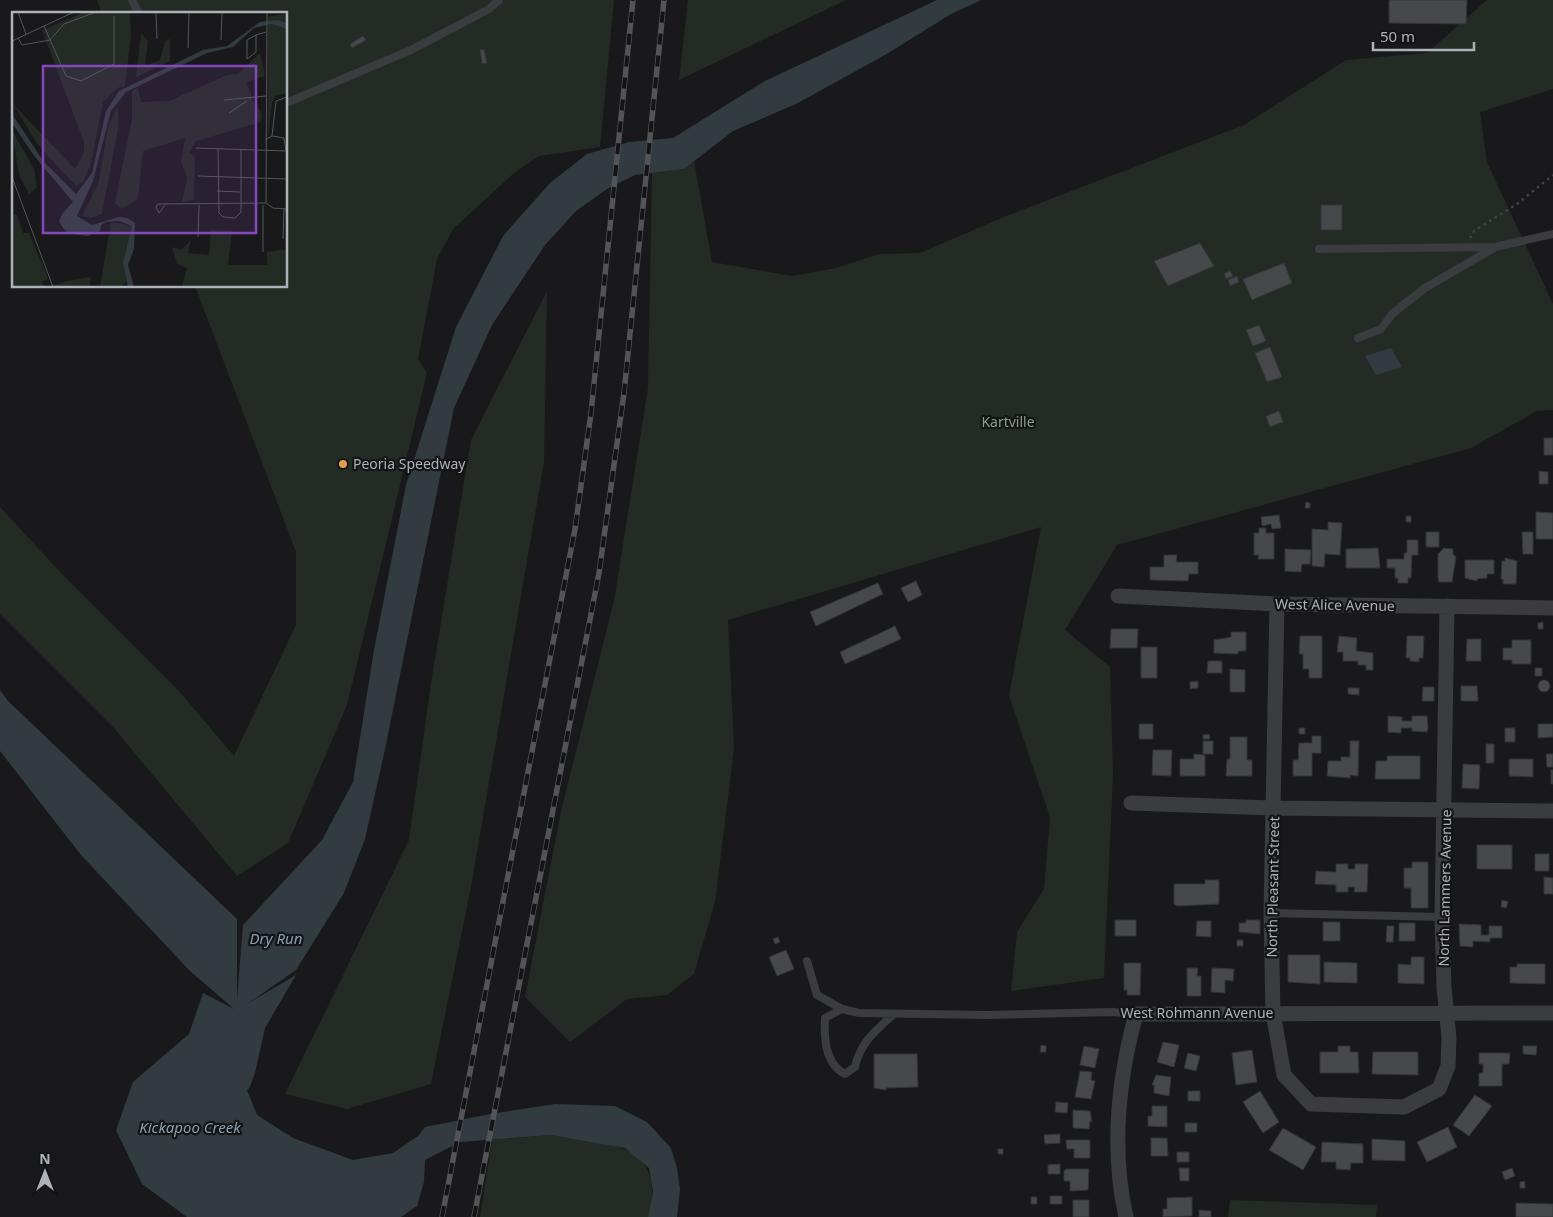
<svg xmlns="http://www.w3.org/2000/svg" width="1553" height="1217" viewBox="0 0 1553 1217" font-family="'Noto Sans',sans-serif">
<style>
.green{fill:#242b24}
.water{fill:#323b40}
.building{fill:#46484b;stroke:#333437}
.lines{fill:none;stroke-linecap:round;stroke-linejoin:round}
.path{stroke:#414347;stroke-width:2.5;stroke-dasharray:2.5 4;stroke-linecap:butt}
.service{stroke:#3b3c40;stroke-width:8}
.minor{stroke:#3b3c40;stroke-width:15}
.rail-casing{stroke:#525458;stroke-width:5.5}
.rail{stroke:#141416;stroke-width:4;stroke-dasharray:11;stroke-linecap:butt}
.poi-dot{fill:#dfa04e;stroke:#141416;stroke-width:2}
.labels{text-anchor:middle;stroke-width:4.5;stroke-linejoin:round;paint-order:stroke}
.park-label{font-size:14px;fill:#87a286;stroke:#141416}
.poi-label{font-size:14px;fill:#adb2b9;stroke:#141416;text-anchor:start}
.street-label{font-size:14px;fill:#adb2b9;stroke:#141416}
.water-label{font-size:15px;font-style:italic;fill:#88a1b0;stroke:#141416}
.inset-road{fill:none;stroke:#54565a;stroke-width:1}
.view{fill:#8547be;fill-opacity:0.15;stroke:#8547be;stroke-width:2.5}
.inset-edge{fill:none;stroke:#adb2b9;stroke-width:2.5}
</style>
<rect width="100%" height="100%" fill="#19191b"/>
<path class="green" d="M97,0H614L600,147L539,156L514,173L453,229L437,259L418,359L427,373L347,705L288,843L237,876L113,727L0,614V507L62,574L179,691L234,756L296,625V552L195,286H286V14H102Z
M688,0H846L679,80Z
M1487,0H1553V89L1480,112L1487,162L1553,304V410L1537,411L1471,448L1117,545L1065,630L1110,667L1113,774L1104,978L1011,991L1017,932L1044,889L1050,817L1009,696L1041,527L728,620L734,749L715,902L694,974L667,995L627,999L570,1042L525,997L561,811L614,601L648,388L652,173L684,169L694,161L712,262L792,276L836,268L879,254L920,253L1006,216L1244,125L1346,60L1427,53Z
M547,291L544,462L471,887L431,1084L347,1109L285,1094L409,840L431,683L471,440Z
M551,1135C606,1145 668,1140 648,1217H480L492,1140Z
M1230,1200L1377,1205L1376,1217H1228Z"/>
<path class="water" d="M937,0H981L951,14L885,55L796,104L733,131L684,169L635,175L607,189L576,211L545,245L492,325L454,408L384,754L365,839L344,893L296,970L247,1004L296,975L265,1028L255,1073L249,1089L247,1090L257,1115L293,1138L353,1160L393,1153L418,1136L425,1127L490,1114L555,1104L615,1106L647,1122L671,1148L677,1168L680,1189L677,1217H648L653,1192L649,1168L625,1148L551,1135L460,1142L425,1160L424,1182L417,1206L401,1217H187L142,1184L116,1130L133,1082L189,1034L203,993L234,1009L189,970L81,855L0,751V690L8,701L237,919V1000L243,925L322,840L353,782L374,650L406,485L456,327L503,236L550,183L587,154L629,142L673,138L765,81Z
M1391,348L1402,367L1376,375L1365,356Z"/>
<path class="building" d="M1389,0H1467L1466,24L1389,23Z
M363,36L366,40L352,48L350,44Z
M484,49L487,63L482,64L480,50Z
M1321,205H1342V230H1321Z
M1200,243L1214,266L1168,286L1154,261Z
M1284,263L1292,283L1252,300L1243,279Z
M1230,271L1233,276L1226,279L1224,274Z
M1237,276L1239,282L1230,286L1228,280Z
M1259,325L1266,341L1253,346L1246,330Z
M1270,347L1282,377L1267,382L1255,353Z
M1279,411L1283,422L1270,427L1266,416Z
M1544,438H1553V455H1544Z
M1539,471L1548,472V484H1539Z
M1306,502L1310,503V508H1305Z
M1536,512L1553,513V539H1536Z
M1279,515L1281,528L1272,529L1271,524L1262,526L1261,517Z
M1406,516H1411V522H1406Z
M1328,522L1342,523L1340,555L1325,554L1324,567L1312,566V529L1328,530Z
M1259,528H1266V533H1274V559H1258L1259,555H1254V533H1259Z
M1426,532H1439V547H1426Z
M1522,532H1533V554H1523Z
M1407,540H1418V555H1412L1411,578H1408V583H1398V578H1395V568H1387V559H1404V553H1407Z
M1378,548L1380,568H1346V549Z
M1444,548L1453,549V554L1456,557L1452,582H1439L1438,578V554Z
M1285,549L1311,550L1310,564H1302L1301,572L1285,571Z
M1164,555H1177L1176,562H1198V574H1189L1188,581L1150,580V567H1164Z
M1505,558L1517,561L1516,584H1503V579H1501L1502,561H1505Z
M1465,560H1494V574H1487V578L1477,579V581L1465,578Z
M916,581L922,595L908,602L901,588Z
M878,583L883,594L816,626L810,612Z
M1543,622V629H1538V623Z
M895,626L901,639L845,664L840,652Z
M1111,629H1138L1137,648H1110Z
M1231,632H1246V651H1238V654L1214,653V640L1231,637Z
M1300,636H1322V678H1309V669H1303V654H1299Z
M1339,636L1357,638L1356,651L1373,653V670H1366V665H1358V661H1343V652H1337Z
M1407,636H1424L1423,658H1419V662L1410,661V658H1406Z
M1467,639H1481V661H1466Z
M1512,640H1531V664H1512V660H1503V648H1512Z
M1141,647H1157V678H1141Z
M1208,661H1222V673H1207Z
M1535,668H1542V676H1535Z
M1230,669L1245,670V692H1230Z
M1538 686a6 6 0 1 1 12 0a6 6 0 1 1-12 0Z
M1198,681V688L1190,689V682Z
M1461,686H1477L1478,701H1461Z
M1423,687H1434V701H1422Z
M1348,688H1359V695L1348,694Z
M1388,716L1402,717V721H1412V716H1427L1428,728L1427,732L1412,731V728H1401V733L1388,732Z
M1139,724H1153V739H1139Z
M1538,724H1553V737L1538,738Z
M1299,728H1305V734H1299Z
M1505,728H1515V742H1505Z
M1209,734L1210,739H1203V735Z
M1312,736H1321V753H1312V776H1293V760H1298L1299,743H1312Z
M1230,737H1247V760H1252V776H1226L1227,759H1230Z
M1203,741H1213V754H1203Z
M1350,741H1359L1358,776L1350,775V778L1327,776L1328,761H1341V757H1350Z
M1486,744H1494V763H1486Z
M1153,750H1172L1171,776L1152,775Z
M1194,754L1205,755V776H1180V759H1194Z
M1546,754H1553V767H1547Z
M1387,756H1420V779H1375L1376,761H1387Z
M1509,759H1533V777L1509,776Z
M1463,764L1480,765L1479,789L1462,788Z
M1551,770H1553V784H1551Z
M1477,845H1512V869H1477Z
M1535,854H1549V871H1535Z
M1412,862H1428V908H1411V888H1404V868H1412Z
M1336,864H1348V869H1355V864H1368L1367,892H1354L1355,887H1348V892H1336V885L1315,884L1316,871L1336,872Z
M1544,877L1553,878V894H1544Z
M1205,880H1219V904L1177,906L1174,904V884H1205Z
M1502,900L1508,902L1506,908L1501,907Z
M1115,920H1136V936H1115Z
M1246,920H1260V934L1239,932V923H1246Z
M1197,921H1211V937L1196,936Z
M1323,922H1340V941H1323Z
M1399,923H1415V941H1399Z
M1459,924L1481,925V935H1489V926H1502V938H1490V942L1473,941V947L1460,946Z
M1387,926H1394L1393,942H1386Z
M778,937L780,942L775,944L773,939Z
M1237,940H1243V946H1237Z
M786,950L794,969L777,976L769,957Z
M1288,955H1320V984L1288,982Z
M1411,957H1424V984L1398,983V964L1411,965Z
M1324,962L1357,963V983L1324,982Z
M1124,963H1141L1140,995H1127V990H1124Z
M1517,964H1545V984L1510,983V967H1517Z
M1187,968H1198L1197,976H1201V996H1187Z
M1212,968L1234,969L1233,981L1225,980V993L1211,992Z
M1163,1042L1179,1045L1174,1067L1157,1062Z
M1041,1045L1046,1046V1052H1040Z
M1084,1046L1099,1049L1095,1068L1080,1065Z
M1338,1046H1350V1052H1358L1359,1073H1320V1052H1338Z
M1523,1046H1537L1536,1055L1523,1054Z
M1252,1050L1257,1082L1236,1085L1232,1053Z
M1373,1052H1418V1075L1372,1074Z
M1188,1053L1200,1056L1196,1071L1184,1068Z
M1479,1053H1510L1509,1064H1502V1086H1479V1073H1483V1064H1479Z
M874,1054H917L918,1087L886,1088V1090L874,1088Z
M1080,1071L1092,1072L1091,1080L1095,1081L1091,1099L1075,1097Z
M1156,1075L1171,1077L1169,1096L1154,1093V1085H1152Z
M1188,1091H1200V1101H1188Z
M1260,1091L1279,1122L1263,1133L1243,1102Z
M1475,1095L1492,1106L1469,1136L1453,1125Z
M1056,1102L1068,1103L1067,1113L1055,1112Z
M1152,1106H1167V1127L1148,1126V1116H1152Z
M1073,1110L1090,1111L1092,1122L1090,1121L1089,1129L1073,1128Z
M1185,1123H1197V1132H1185Z
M1448,1127L1457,1147L1427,1162L1417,1142Z
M1283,1128L1316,1147L1303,1170L1269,1150Z
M1060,1134V1143L1045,1144L1044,1135Z
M1151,1138H1167L1168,1156H1151Z
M1372,1139L1405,1141V1161L1372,1160Z
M1066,1140H1090V1158H1074V1149H1067Z
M1322,1142L1363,1144V1163H1351L1350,1170L1336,1169V1162H1321Z
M998,1149H1003V1154H998Z
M1177,1152H1189V1162H1177Z
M1060,1164V1174H1048V1165Z
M1179,1168H1189V1181H1180Z
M1512,1168L1515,1176L1505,1180L1502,1172Z
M1066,1169H1089L1088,1190L1070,1191V1181H1064V1171Z
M1525,1181V1188H1520V1182Z
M1050,1196H1062V1204H1050Z
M1031,1197H1037V1204H1031Z
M1192,1197V1216L1163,1217V1209H1167V1198Z
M1073,1200H1089V1217H1073Z
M1516,1203L1553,1204V1217H1516Z
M1199,1210L1211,1211V1217H1199Z"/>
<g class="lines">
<path class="path" d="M1470,238L1474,231L1517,204L1553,175"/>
<path class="service" d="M132,0L139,14
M286,103L411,50L489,9L499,0
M1319,249L1495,247L1553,234
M1358,338L1381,329L1392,314L1425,288L1494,248
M1271,913L1442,917
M807,961L817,995L842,1009L859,1013L988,1015L1112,1012L1136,1014
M842,1009L825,1018C824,1038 825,1064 845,1074L855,1067C860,1043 875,1031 893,1015"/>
<path class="minor" d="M1118,596L1277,604L1553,608
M1277,604L1271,913L1273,1013L1284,1075L1311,1104L1404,1107L1439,1089L1448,1066L1449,1038L1444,987L1442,917L1447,606
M1131,803L1274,808L1553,811
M1126,1217C1111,1150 1118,1080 1136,1014L1553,1013"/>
<defs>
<path id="rail" d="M442,1217L575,529L591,413L633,0
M474,1217L599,573L624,393L664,0"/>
</defs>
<use href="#rail" class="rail-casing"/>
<use href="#rail" class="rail"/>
</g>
<circle class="poi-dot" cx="343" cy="464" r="5"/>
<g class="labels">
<g class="park-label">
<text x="1008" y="427">Kartville</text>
</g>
<g class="poi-label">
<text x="353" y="469">Peoria Speedway</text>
</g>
<g class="street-label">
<text transform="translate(1335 605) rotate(1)" y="5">West Alice Avenue</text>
<text transform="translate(1273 887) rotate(-89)" y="5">North Pleasant Street</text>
<text transform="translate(1445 888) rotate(-89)" y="5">North Lammers Avenue</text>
<text x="1197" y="1018">West Rohmann Avenue</text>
</g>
<g class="water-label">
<text x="276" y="944">Dry Run</text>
<text x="190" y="1133">Kickapoo Creek</text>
</g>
</g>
<g transform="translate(12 12)">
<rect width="275" height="275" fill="#19191b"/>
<path d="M73,0H118L119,23L113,74L105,76L91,90L79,151L71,170L64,174L26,133L1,92L63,157L72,140V130L30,18ZM275,1V81L264,83L260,91L256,126V5ZM129,21L136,29L133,54L148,48L153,29L158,27V49L124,65ZM248,41L253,64L234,70L244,96H247L250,103L249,110L184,129L177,140L183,145L182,188L170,190L175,166L169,149L173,126L131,139L126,187L109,197L103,191L120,107V78L126,76L129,90L157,89L215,63L226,62ZM106,94V117L90,202L79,206L70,204L87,169L96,114ZM0,118L22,157L25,175L17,182L7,163ZM0,201L5,203L11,221H17L35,264V268L30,269L32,275H0ZM99,210L120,214L111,250L117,268L108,275H88ZM199,218L220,219L216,253H255V240L275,237V275L170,274L175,256L165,252L160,235L169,238L179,228L176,241L197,243ZM79,265L77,275H38L55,269Z" fill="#242b24"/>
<path d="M265,8L275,11V17L260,12L242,16L221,35L195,41L114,80L99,99L81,169L65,204L80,213L107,205L115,206L123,211L122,237L116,253L122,275H116L111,250L120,214L107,209L94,210L89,213L88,219L76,224L58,222L51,216L47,209L50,202L61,190L23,145L0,111V102L32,150L64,182L80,161L94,99L107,79L191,38L215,34L248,10Z" fill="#323b40"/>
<path class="inset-road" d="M6,0L14,22M144,0L145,27M32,14L54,64L69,69L102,52V4M244,23L235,28V47L244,40V23L254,20M6,26L10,33L38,28L52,12L84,0M209,28L210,0M0,29L62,0M176,36L177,0M212,88L254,84M217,101L235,89M260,124L272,126L274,139M253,128L260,124L264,89L275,85M184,136L275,139M206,137L207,201L211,205L223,206L229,200V137M186,164L275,167M0,165L41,275M205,179L228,180M254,191L255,0M146,192L254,191L261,196L275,197M146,192L144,195L147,201L153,193M251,193V240M186,225L187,193M271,227L272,197"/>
<path class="view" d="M31,54H244V221H31Z"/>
<rect width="275" height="275" class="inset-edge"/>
</g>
<g transform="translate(45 1172)" stroke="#141416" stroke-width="4" paint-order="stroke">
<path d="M0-4L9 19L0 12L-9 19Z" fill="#adb2b9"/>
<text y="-8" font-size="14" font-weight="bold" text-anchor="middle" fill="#adb2b9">N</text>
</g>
<path d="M1373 42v8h101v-8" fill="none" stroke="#adb2b9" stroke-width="2.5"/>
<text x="1380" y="42" font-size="15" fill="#adb2b9" stroke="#141416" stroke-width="4" paint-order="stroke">50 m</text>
</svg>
